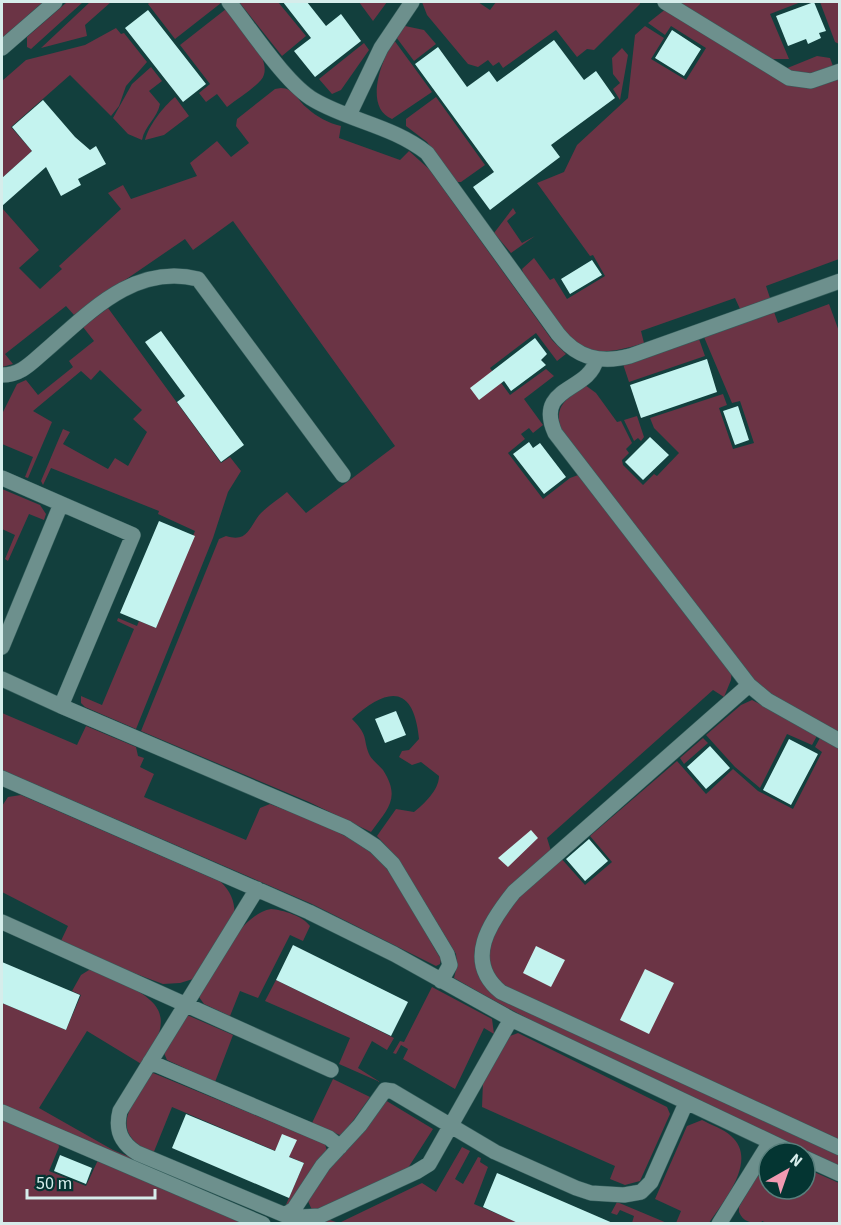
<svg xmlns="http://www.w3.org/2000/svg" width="841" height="1225" viewBox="0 0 841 1225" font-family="'Source Sans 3',sans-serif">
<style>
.green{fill:#6b3445}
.building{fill:#c4f3ef}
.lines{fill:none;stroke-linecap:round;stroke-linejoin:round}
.minor-casing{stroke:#355e5c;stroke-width:16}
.minor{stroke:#6d908d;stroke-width:15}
</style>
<rect width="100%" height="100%" fill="#123f3d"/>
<path class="green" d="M2,2H43L2,38Z
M67,2H83L31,49L27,47V37Z
M90,2H111L85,25L87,36L41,48Z
M150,2H220L221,3L175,39L148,4Z
M239,2H278L306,36L282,56Z
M359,2H387L373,21Z
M422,2H478L490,10L496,2H640V4L594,50L587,49L577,57L556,30L503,68L499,62L493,66L488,60L478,67L468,64L427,15Z
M676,2H801L770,14L789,59H764Z
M820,2H839V44L835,42Z
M667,8L776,77L839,75V259L766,286L770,298L740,309L735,298L641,331L644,343C586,361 578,351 545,304C538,294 524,281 522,269L534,258L550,280L554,278L567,299L605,276L593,255L590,256L537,183L564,172L577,145L628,98L635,35L645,26L664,38L651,59L686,80L706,48L671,26L665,35L648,23Z
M226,9C237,24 277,61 261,80C252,90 238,98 227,107L217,94L206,102L199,93L210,84L180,45Z
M405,26L424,30L436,44L414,61L396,37Z
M116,28L121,34L124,33L147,62L126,86L119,106L111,116L70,75L11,127L32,151L2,178V81L26,60L85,45Z
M394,40L432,92L392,119C363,107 382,59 394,40Z
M364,43L369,50L341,90L332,94L319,79Z
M622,48L628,55L620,100L613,89L620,83L613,74L612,58Z
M817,56L830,58L833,66L803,77L785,69Z
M151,67L162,81L149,91L160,104C157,119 145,125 142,140L128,134L113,118L132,84Z
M281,88C294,88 298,101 307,108C317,117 328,123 341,126L339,138L400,160L409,151L429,169L552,340L566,354L557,361L536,333L490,368L510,395L546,369L554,376L524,399L543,425L533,433L529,428L521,434L525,439L508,453L543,499L570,478L581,474L732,670L731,680L724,697L713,690L547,838L551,851L498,905L482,978L839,1152V1166C710,1107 577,1049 454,978L457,965L456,954L399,860L377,836L396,809L414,812C424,804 439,790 439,776L421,762L412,765L399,757L402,751L409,750L419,739C414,685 388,686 352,719C370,737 362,739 370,756C373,761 379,765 383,770C401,798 388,809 371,832L309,802L141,731L219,539L226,536C249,543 249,526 261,513C269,505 279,499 287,492L306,513L395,446L233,221L193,250L185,239L74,315L66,306L5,354L13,364L2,367V208L39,250L19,268L40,289L62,269L59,266L121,209L108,193L123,185L131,199L197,176L190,163L217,141L231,157L249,143L236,126L237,119L275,89Z
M175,97L189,116L164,135L145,140C149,125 163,107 175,97Z
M436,97L485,165L461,182H457L427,142L406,126V119Z
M513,208L516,213L507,221L522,243L535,236L511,253L494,233Z
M829,304L840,334L839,735L784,703L753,681L564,438C552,408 562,402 585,385L596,393L617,422L621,421L632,443L626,449L629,453L622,460L623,465L643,485L654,474L657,476L679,453L654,428L650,418L723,394L727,405L719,408L733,449L754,443L740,401L732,403L704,337L774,312L778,323Z
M108,308L221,463L230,457L241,471L228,492L213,538L136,729L85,707L81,703V696L102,705L134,629L117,621L118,618L137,626L139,621L156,628L195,531L158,514L159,511L51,468L43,485L41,481L63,429L70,432L63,444L108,469L115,458L128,466L147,432L133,419L142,410L100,370L91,380L81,371L33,411L52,422L28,478L25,477L33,457L2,444V414L17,384L26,380L38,395L73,367L69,361L94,341L83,327Z
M699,339L705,356L629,382L623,364Z
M637,416L644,437L641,441L638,438L634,441L624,420Z
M2,489L40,505L46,514L44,520L29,514L8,561L5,559L15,535L2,529Z
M752,700L818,734L812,745L787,734L760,788L735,767L706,735L741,705Z
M2,713L77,745L86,726L136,747L138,756L144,758L140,767L154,774L144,797L246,840L260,808L270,804C307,819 350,832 380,861C400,882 424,932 441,959L440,964L436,966L312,904L2,770Z
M821,736L839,746V1143L503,987C457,940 527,887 559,856L585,885L612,862L590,836L677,761L706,794L733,769L758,791L793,809L822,752L815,747Z
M703,738L708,743L684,764L680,758Z
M21,795L221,882C232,893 236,904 234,920L193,979L180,983L163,984L59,945L68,926L2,892V806L8,797Z
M271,909C283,910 303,916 310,926L303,941L290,935L258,998L240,991L230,1016L204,1004L199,997C215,971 239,914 271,909Z
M89,970C101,971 113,979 124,984C171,1006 168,1024 143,1065L87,1031L39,1108L113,1150L168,1173L167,1178L2,1107V1003L66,1030L81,995L72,991L81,975Z
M276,980L394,1038L387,1050L372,1041L358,1068L380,1082L339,1064L350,1038L265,1001Z
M432,987L492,1019L494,1034L484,1028L455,1089L403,1059L408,1049L401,1045L396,1054L393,1053L400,1041L404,1042Z
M187,1015L233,1035L215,1082L167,1060L164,1053Z
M518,1033L667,1107L670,1114L640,1181L625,1185L610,1179L615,1166L482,1107L483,1082L510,1036Z
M153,1073L325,1144L327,1151L295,1198L285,1207L304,1163L172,1107L153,1154C124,1138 119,1125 137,1096C141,1088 146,1078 153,1073Z
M333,1079L370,1097L342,1136L312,1123Z
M385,1100L433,1129L408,1168L321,1209L312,1210L307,1199L317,1183Z
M2,1118L58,1142L59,1147L49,1171L86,1186L98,1160L250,1223H2Z
M702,1120C711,1125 724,1129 731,1136C759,1160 723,1202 709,1223H676L681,1211L655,1199L687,1126Z
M462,1147L470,1151L455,1179L463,1184L478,1157L481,1158L480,1162L488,1167L474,1204L519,1223L302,1224L327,1219L339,1223L422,1183L436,1192Z
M769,1168V1189H805V1168L839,1183V1223L769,1224L762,1221L761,1223C751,1223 743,1222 739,1212V1207L756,1178Z
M617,1202L667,1223H632L634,1216L620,1210L617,1215L611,1213Z"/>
<path class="building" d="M283,2H307L326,26L341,14L361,41L315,77L294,51L311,38Z
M814,2L826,31L819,33L821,38L808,44L806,39L788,46L776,16Z
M148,10L206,84L183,102L125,28Z
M672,30L701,49L684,76L655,58Z
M554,40L584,80L596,71L615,98L551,145L560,157L490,210L473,187L494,172L415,64L438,47L467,87L489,71L497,82Z
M43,100L75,137L90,150L96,146L106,164L78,179L81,185L61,196L46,167L2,206V178L32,151L12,127Z
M592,260L602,275L570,294L561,279Z
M161,331L244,445L221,462L177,402L185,396L145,342Z
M535,338L547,354L541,360L546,365L511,391L504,381L479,400L470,388Z
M707,359L717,392L641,418L630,385Z
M738,406L749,440L735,445L723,411Z
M650,437L669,455L643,480L625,462Z
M529,442L533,448L540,443L566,477L544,494L513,454Z
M159,521L195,536L156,628L120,613Z
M396,711L406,735L385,743L375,719Z
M789,739L818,754L791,805L763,790Z
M710,746L730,768L706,789L687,767Z
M531,830L538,838L508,867L498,858Z
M589,839L608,861L585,881L566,859Z
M293,945L408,1002L391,1036L276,980Z
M536,946L565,960L551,987L523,973Z
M2,962L80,995L66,1030L2,1003Z
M645,969L674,983L649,1034L620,1020Z
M186,1114L275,1151L282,1134L297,1140L289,1157L304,1163L289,1198L172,1148Z
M60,1155L92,1168L86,1184L54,1171Z
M497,1173L615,1224H520L483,1207Z"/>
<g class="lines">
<defs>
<path id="minor" d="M229,2C250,28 286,84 314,100C350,121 393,126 427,153L558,334C577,358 600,364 630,356L840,281
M665,2L789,78L811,81L840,71
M2,48L55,2
M349,115L381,48L412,2
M596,360C589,392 534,386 555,433L749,685L767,700L840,741
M2,375C21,375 31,363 45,351C89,313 134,263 198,279L343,475
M2,478L133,535L61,706L2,679
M2,647L61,504
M749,685L514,892C490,922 463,961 501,992L840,1148
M61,706L347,828L375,846L393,864L447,954L450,965L441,981
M2,778L309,912L394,954L511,1019L794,1153
M257,889L120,1111C115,1130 121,1143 137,1153L285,1215L300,1217L320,1216L416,1172L429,1164L511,1019
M2,922L331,1070
M150,1062L329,1138L340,1147
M2,1112L263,1224
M805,1158L840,1174
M285,1215L294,1209L323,1165L360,1125L385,1090L392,1091L495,1152L576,1188L591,1193L624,1195L641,1192L651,1182L686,1103
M719,1224L770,1142"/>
</defs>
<use href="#minor" class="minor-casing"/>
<use href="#minor" class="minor"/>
</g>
<rect width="841" height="1225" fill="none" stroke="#d6edeb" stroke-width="6"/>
<g transform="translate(787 1171) rotate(40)"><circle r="28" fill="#043532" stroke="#587f7c" stroke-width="1.5"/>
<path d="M0-4.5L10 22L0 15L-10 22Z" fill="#f19ab2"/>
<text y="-9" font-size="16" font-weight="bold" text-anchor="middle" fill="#d6edeb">N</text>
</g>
<path d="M27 1189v9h128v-9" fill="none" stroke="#d6edeb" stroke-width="3"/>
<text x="36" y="1189" font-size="18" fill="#d6edeb" stroke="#043532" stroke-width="4.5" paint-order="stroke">50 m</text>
</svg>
